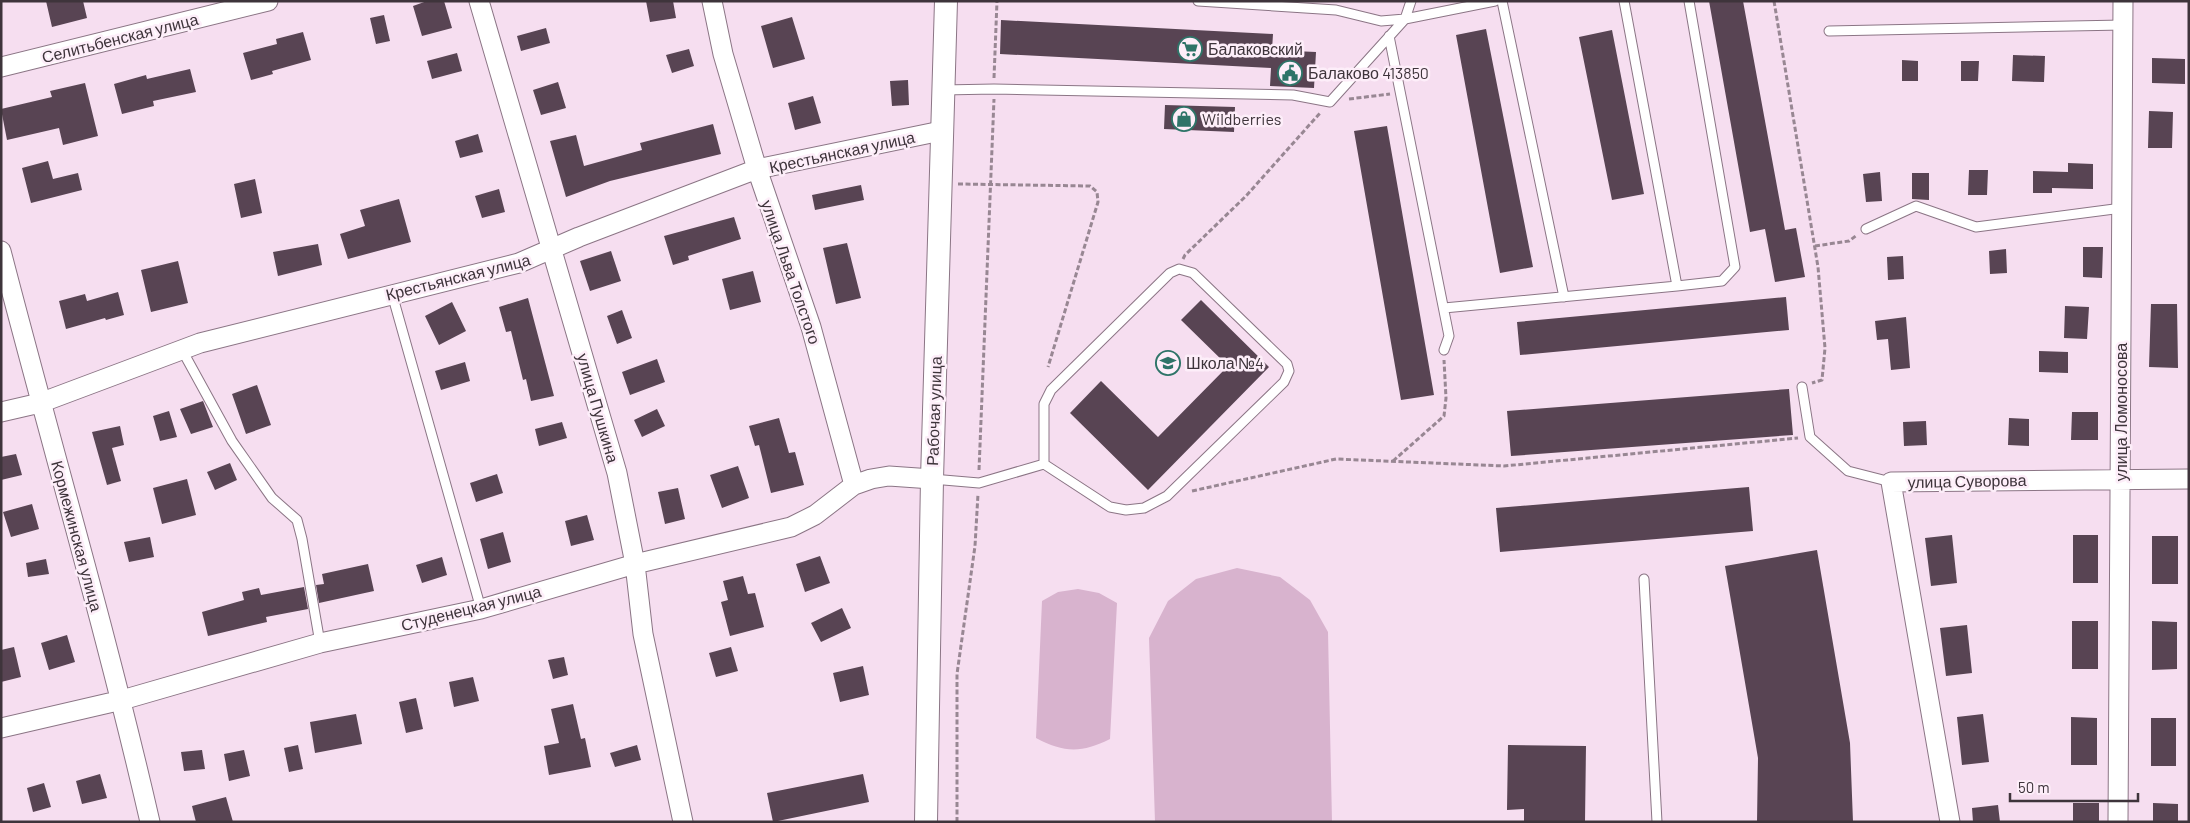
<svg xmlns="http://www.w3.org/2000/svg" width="2190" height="823" viewBox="0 0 2190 823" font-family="Barlow,sans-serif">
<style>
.green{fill:#d8b3ce}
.building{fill:#584453}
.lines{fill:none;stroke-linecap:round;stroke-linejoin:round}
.service-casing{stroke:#8b7585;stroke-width:11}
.minor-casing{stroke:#8b7585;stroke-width:21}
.tertiary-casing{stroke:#8b7585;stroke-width:24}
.path{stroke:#988793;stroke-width:3;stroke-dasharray:5 2.5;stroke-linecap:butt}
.service{stroke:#fff;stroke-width:9}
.minor{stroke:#fff;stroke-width:19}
.tertiary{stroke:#fff;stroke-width:22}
.labels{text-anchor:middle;stroke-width:5;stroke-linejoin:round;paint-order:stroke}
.street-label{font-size:16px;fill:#3e343b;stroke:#fdeef9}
.poi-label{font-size:16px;fill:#3e343b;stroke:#fdeef9;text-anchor:start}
</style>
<rect width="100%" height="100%" fill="#f6def0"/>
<path class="green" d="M1237,568L1280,577L1310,600L1328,632L1332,822H1155L1149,638L1168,601L1196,579Z
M1078,589L1099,593L1117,603L1110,739C1082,753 1064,753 1036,738L1042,601L1058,592Z"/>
<path class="building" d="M46,1H83L87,18L52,27Z
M427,1H444L452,28L422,36L413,6Z
M646,1H673L676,18L650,22Z
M1709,1H1743L1785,230L1796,228L1805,277L1775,282L1765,229L1750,232Z
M384,15L390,41L376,44L370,18Z
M792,17L805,59L773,68L761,26Z
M1001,20L1273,34L1272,50L1316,52L1314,88L1270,86L1271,68L1000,54Z
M546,28L550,43L521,51L517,36Z
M1486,29L1533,267L1500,273L1456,35Z
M1612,30L1644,194L1612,200L1579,37Z
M303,32L311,60L272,71L273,74L251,80L243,53L277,44L276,39Z
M689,49L694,66L672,73L666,55Z
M457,53L462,71L432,79L427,61Z
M2013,55L2045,56L2044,82L2012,81Z
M2152,58L2185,59V84L2152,83Z
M1902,60L1918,61V81H1902Z
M1961,61H1979L1978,81H1961Z
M190,69L196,92L153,101L154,106L122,114L114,84L146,75L147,79Z
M908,80L909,105L892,106L890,81Z
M558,82L566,108L541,115L533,90Z
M85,83L98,136L63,145L59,128L7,140L1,109L52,97L50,91Z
M813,96L821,123L795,130L788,103Z
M1165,105L1235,107L1234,132L1164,129Z
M2149,111L2173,112L2172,148H2148Z
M713,124L721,154L610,181L566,197L550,141L576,135L584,166L642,150L640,143Z
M1387,126L1434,395L1401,400L1354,131Z
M478,134L483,152L460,158L455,141Z
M48,161L53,179L78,173L82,190L31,203L22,168Z
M2068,163L2093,164V189L2052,188V193H2033V171L2068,172Z
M1969,170H1988L1987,195H1968Z
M1880,172L1882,201L1866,202L1863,174Z
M1912,173H1929V200L1912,199Z
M255,179L262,213L241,218L234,184Z
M861,185L864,200L815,210L812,195Z
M499,189L505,212L482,218L475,196Z
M399,199L411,242L348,259L340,234L365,226L360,210Z
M734,217L741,239L688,256L689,260L673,265L664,236Z
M847,243L861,298L836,304L823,248Z
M318,244L322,265L278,276L273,252Z
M2083,247H2103L2102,278L2083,277Z
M2006,249L2007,273L1990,274L1989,251Z
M611,251L621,281L590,291L580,261Z
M1903,256L1904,279L1888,280L1887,257Z
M178,261L188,303L151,312L141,270Z
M753,271L761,302L730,310L722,279Z
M118,292L124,315L106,320L105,318L66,329L59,301L85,294L87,301Z
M1786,297L1789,330L1520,355L1517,322Z
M528,298L554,396L531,401L526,379L523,380L511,331L506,332L499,307Z
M1201,300L1269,367L1148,490L1070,413L1101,381L1158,437L1228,366L1181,320Z
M452,302L466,331L439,345L425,316Z
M2151,304H2177L2178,368L2149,367Z
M2065,306L2089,307L2087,339L2064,338Z
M622,310L632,338L617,344L607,316Z
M1906,317L1910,368L1891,370L1888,339L1877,340L1875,321Z
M2039,351L2068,352V373L2039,372Z
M657,359L665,382L630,395L622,372Z
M465,362L470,381L441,390L435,371Z
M257,385L271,425L246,434L232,394Z
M1789,389L1793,435L1511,456L1507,411Z
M203,401L213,427L191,434L180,409Z
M657,409L665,426L642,437L634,420Z
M169,411L177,437L160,441L153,416Z
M2072,412H2098V440H2071Z
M779,418L789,453L795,452L804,485L771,493L759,445L755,446L749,426Z
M2009,418L2029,419V446L2008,445Z
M1926,421L1927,445L1904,446L1903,422Z
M562,422L567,438L539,446L535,429Z
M120,426L124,445L112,448L121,481L107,485L92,432Z
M16,454L22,475L1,480V457Z
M230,463L237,480L215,490L207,472Z
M738,466L749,498L722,508L710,475Z
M497,474L503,493L476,502L470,483Z
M187,479L196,515L162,524L153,488Z
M1749,487L1753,531L1500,552L1496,508Z
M678,488L685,519L665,524L658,492Z
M32,504L39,529L11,537L3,512Z
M587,515L594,540L571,546L565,521Z
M503,532L511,562L488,569L480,539Z
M1952,535L1957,583L1931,586L1925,538Z
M2073,535H2098V583H2073Z
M2152,536H2178V584H2152Z
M150,537L154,557L129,562L124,542Z
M1817,550L1850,743L1853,822H1757L1758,758L1725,566Z
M820,556L830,583L805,592L796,564Z
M442,557L447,575L422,583L416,565Z
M46,559L49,574L28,577L26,563Z
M368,564L374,591L319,603L316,585L324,584L322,574Z
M743,576L748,594L755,593L764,627L730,636L721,602L728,600L723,581Z
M304,587L308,609L266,617L267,622L208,636L202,612L244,600L242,592L259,588L261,595Z
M842,608L851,628L821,642L811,623Z
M2072,621H2098V669H2072Z
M2152,621L2177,622V669L2152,670Z
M1967,625L1972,673L1946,676L1940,628Z
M67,635L75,662L49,670L41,643Z
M14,647L21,677L1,682V650Z
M731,647L738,671L716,677L709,653Z
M564,657L568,675L553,679L548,660Z
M863,666L869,695L840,702L833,673Z
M473,677L479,701L454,707L449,682Z
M416,698L423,729L406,733L399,702Z
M573,704L581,739L585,738L591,767L549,775L544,746L559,743L551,709Z
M356,714L362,744L315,753L310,722Z
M1983,714L1989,762L1962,765L1957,717Z
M2071,717L2097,718V765H2071Z
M2151,718H2176V766H2151Z
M298,745L303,769L289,772L284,748Z
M637,745L641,760L615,767L610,753Z
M1508,745L1586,746L1585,822H1524V809L1507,810Z
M202,750L205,769L184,771L181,752Z
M244,750L250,776L229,781L224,754Z
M100,774L107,798L82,804L76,781Z
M863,774L869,802L773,822L767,793Z
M44,783L51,807L33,812L27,788Z
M226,797L233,822H196L192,806Z
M2073,803H2099V822H2073Z
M2153,803L2178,804V822H2153Z
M1998,805L2000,822H1973L1972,808Z"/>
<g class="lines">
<defs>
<path id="service" d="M1198,1L1336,10L1381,21L1405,19L1495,1
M1502,1L1564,297
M1829,31L2123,25
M1389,36L1449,336L1444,350
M943,90L994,89L1293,95L1330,102L1405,19L1411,1
M1866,229L1916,206L1976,227L2122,208
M1677,286L1722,281L1735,267L1689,1
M392,294L481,609
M1444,308L1677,286L1624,1
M182,350L232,441L272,498L297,520L302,539L320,643
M1802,387L1810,437L1848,471L1891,482
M932,479L979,483L1044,464L1110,507L1126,510L1144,508L1167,496L1284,382L1289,371L1287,364L1193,273L1179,269L1170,273L1051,390L1044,404V464
M1644,579L1657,822"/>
<path id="minor" d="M479,1L617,473L635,564L643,634L683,822
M712,1L723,54L757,169L811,327L854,485
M1,67L268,1
M1,251C50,441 106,630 150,822
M1,412L40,403L200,343L519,263L579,237L757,169L941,131
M1,728L122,700L320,643L481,609L635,564L791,527L815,515L854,485L871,479L889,476L932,479
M1950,822L1891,482L2189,479
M2118,822L2123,1"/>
<path id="tertiary" d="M926,822L932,479L946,1"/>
</defs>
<use href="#service" class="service-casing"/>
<use href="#minor" class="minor-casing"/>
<use href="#tertiary" class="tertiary-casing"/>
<path class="path" d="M1774,1L1818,267L1825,348L1822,380L1812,383
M994,78L997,1
M1349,99L1390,94
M958,184L1090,186L1097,192L1098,202L1048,367
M1815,246L1849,241L1857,235
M1183,259L1185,255L1246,196L1320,113
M1393,461L1444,416L1446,398L1444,360
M979,470L994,99
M1192,491L1336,459L1504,466L1798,438
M957,822V674L975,546L978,494"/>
<use href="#service" class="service"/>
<use href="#minor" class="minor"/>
<use href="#tertiary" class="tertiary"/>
</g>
<defs>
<symbol id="supermarket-ring" viewBox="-11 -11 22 22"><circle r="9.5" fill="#fdeef9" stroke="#2e7468" stroke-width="1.5"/><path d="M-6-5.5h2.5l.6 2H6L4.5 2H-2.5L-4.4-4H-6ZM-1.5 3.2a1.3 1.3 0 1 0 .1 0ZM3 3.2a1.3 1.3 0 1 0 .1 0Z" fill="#2e7468"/></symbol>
<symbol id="civic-ring" viewBox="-11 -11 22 22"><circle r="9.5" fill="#fdeef9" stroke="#2e7468" stroke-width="1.5"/><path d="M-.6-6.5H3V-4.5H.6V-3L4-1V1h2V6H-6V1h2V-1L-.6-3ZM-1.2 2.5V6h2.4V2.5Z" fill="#2e7468"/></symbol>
<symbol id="shop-ring" viewBox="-11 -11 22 22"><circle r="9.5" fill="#fdeef9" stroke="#2e7468" stroke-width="1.5"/><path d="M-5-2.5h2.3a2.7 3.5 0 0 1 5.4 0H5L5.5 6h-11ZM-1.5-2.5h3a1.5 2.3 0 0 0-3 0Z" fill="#2e7468"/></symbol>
<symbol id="school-ring" viewBox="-11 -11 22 22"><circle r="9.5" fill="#fdeef9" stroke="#2e7468" stroke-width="1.5"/><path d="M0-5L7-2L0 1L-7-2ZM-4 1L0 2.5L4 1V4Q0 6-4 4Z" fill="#2e7468"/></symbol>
</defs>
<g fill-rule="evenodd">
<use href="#supermarket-ring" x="1176" y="35" width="28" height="28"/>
<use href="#civic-ring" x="1276" y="59" width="28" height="28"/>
<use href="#shop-ring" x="1170" y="105" width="28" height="28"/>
<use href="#school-ring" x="1154" y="349" width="28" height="28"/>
</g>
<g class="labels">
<g class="street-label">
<text transform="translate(120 38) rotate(-14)" y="6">Селитьбенская улица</text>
<text transform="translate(842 152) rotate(-12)" y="6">Крестьянская улица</text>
<text transform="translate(791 272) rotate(71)" y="6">улица Льва Толстого</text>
<text transform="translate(458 277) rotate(-14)" y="6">Крестьянская улица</text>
<text transform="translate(598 408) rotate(74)" y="6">улица Пушкина</text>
<text transform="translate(934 411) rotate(-88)" y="6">Рабочая улица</text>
<text transform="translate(2121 412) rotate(-90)" y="6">улица Ломоносова</text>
<text transform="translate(1967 481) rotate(-1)" y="6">улица Суворова</text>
<text transform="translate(77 536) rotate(75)" y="6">Кормежинская улица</text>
<text transform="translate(471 608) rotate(-14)" y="6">Студенецкая улица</text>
</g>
<g class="poi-label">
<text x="1208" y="55">Балаковский</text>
<text x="1308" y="79">Балаково 413850</text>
<text x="1202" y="125">Wildberries</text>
<text x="1186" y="369">Школа №4</text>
</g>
</g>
<rect width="2190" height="823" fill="none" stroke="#3e343b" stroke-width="5"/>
<path d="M2010 793v8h128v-8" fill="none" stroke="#3e343b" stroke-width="2.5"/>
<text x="2018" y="793" font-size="15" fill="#3e343b" stroke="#fdeef9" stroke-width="4" paint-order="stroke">50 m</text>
</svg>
